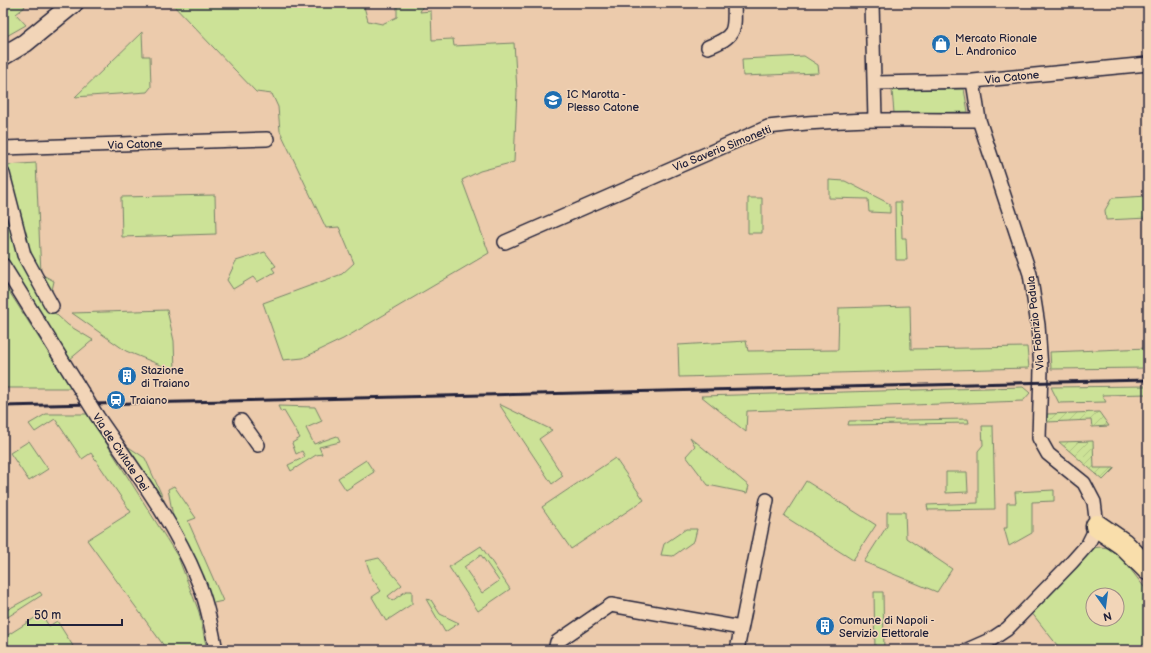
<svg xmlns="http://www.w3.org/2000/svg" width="1151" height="653" viewBox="0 0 1151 653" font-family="'Balsamiq Sans',sans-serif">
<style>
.green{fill:#cce297;stroke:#778269;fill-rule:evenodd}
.garden{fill:url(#garden-furrows);stroke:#778269}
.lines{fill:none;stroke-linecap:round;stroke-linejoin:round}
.street-casing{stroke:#22223b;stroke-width:16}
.secondary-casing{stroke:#22223b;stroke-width:21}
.highway-casing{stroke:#22223b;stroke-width:25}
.street{stroke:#f2d5b8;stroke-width:13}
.secondary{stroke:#f2d5b8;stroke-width:18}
.highway{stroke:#f9deab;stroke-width:22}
.rail{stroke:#22223b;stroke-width:3}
.street-bridge-casing{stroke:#22223b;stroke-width:16;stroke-linecap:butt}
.street-bridge{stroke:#f2d5b8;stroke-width:13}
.labels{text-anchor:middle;stroke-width:3;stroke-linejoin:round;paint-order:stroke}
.poi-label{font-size:11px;fill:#22223b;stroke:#f2d5b8;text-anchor:start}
.street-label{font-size:11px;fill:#22223b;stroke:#f2d5b8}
</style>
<defs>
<pattern id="garden-furrows" width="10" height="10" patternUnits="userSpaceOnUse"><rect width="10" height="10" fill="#cce297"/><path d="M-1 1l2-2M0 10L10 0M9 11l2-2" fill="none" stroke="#afc283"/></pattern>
</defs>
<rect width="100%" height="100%" fill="#eccbac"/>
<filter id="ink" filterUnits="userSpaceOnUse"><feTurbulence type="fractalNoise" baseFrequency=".025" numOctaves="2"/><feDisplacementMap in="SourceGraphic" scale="8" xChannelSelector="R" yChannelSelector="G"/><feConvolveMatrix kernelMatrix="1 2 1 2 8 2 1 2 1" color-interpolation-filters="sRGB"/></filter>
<g filter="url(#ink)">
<path class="green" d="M3,3H22L25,7L16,14L26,25L3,38Z
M171,3H363L368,21L382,24L397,17V4L424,3L420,12L431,11L432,40L453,39L454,46L514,43L517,90L514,162L480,171L462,180L489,253L343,339L303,358L283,360L263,303L342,274L354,263L339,227L326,228L280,131L278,107L272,94L256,92Z
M142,32L143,56H150L151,87L147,92L75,97Z
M804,56L818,65L819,73L743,76L742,59Z
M964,89L968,112L894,113L892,90Z
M36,163L41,274L54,281L51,295L35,268L18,217L6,165Z
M829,180L845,181L890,204V213L869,212L868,199L829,198Z
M215,195L216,234L122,237L121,197Z
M1148,196V218L1106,220L1105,210L1112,198Z
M3,197L49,308L68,325L93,340L69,360L3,254Z
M748,198H762V233H748Z
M895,202H901L902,238H906L907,260H896Z
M265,252L276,266L272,268L275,272L257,282L253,277L233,289L227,280L236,261Z
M3,282L71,388H3Z
M910,306L911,349L1027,347L1029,368L679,377L678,345L746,341L748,351L838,350L839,308Z
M167,310L174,341L175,371L126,351L72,313Z
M1148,348V368L1051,369L1050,352Z
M1148,386V394L1102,395L1106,402L1059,403L1051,387Z
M1023,387L1030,393L1023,401L747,411L746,432L701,396Z
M499,404L552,430L539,439L563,476L552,484Z
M278,406L315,407L322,421L306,428L314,444L337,436L340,442L319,447L322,454L316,455L291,471L288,465L305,457L302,451L296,454L292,443L300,438L284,411L281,412Z
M46,414H88L178,557L199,612L207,650H167L87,540L131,512L91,453L82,459L55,419L35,432L29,424Z
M968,419L969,423L848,425L849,421Z
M982,426H993L995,509L928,510L927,505L978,503V451L983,445Z
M690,437L749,486L747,493L708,485L686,456L695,446Z
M29,441L48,469L29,481L10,453Z
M121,442L145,458L164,500L162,507Z
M615,458L644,500L571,549L542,507Z
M366,460L374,472L346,490L338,478Z
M946,472H967L968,492L946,493Z
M806,481L876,525L853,560L784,516Z
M174,486L196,518L188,521L223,601L209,604L176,533L168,489Z
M1054,490V501L1032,502V533L1009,546L1004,528H1007V503H1016L1015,492Z
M887,512H905L906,538L952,569L937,592L864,562L887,526Z
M686,529H697L694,541L673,556L661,555L664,544Z
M481,546L510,589L478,611L449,567ZM481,555L499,581L482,593L464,567Z
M1101,547L1108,548L1121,557L1148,592V650H1061L1031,612L1092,548ZM1093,595H1117V619H1093Z
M379,558L402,585L388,596L392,601L406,591H412V604L386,621L372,597L381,591L372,578L366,561Z
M40,592L42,595L3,620V612Z
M874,592H883L884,650H875Z
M426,599L431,600L440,614L459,623L445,632Z
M41,614L49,626L57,621L73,646L66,650H3V638Z"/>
<path class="garden" d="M1099,412L1109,426L1092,427L1091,420L1047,422V414Z
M1093,441L1094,468H1115L1103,480L1059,442Z"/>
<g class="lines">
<defs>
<path id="street" d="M872,3L875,120
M708,47C736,36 735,31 734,3
M875,83L973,81L1148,64
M3,148L267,139
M3,174L24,255L52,306
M505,242L768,127C838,118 908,120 979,120
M3,265L77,384
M97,416C132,467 174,522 197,579C207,602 211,626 216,650
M241,421L258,445
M555,650L557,642L611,605L741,628
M737,650L767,500
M967,650L992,639L1007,629L1072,562L1088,544L1097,526L1094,502L1084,483L1048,454L1039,438L1041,369L1038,325L1030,274L979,120L973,81"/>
<path id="secondary" d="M3,56L25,43L74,3"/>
<path id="highway" d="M1097,526L1123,544L1148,569"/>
</defs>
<use href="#street" class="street-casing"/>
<use href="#secondary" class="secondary-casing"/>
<use href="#highway" class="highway-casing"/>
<use href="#street" class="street"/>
<use href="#secondary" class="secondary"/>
<use href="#highway" class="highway"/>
<path class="rail" d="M3,406L1148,380"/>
<defs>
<path id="street-bridge" d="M77,384L97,416"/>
</defs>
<use href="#street-bridge" class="street-bridge-casing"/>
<use href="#street-bridge" class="street-bridge"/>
</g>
</g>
<defs>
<symbol id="shop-disc" viewBox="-11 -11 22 22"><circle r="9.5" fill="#1f6fb2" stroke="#f2d5b8"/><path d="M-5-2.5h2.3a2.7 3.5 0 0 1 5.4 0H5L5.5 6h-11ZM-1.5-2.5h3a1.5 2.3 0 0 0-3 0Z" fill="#fff"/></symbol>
<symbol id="school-disc" viewBox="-11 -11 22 22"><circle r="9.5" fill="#1f6fb2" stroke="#f2d5b8"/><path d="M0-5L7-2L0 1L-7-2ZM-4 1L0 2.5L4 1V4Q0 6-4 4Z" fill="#fff"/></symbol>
<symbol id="building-disc" viewBox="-11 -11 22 22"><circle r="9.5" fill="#1f6fb2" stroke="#f2d5b8"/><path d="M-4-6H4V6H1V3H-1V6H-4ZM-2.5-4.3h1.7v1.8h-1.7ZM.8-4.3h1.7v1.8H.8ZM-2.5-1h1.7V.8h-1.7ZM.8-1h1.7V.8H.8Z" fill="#fff"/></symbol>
<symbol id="station-disc" viewBox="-11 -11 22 22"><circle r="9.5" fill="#1f6fb2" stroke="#f2d5b8"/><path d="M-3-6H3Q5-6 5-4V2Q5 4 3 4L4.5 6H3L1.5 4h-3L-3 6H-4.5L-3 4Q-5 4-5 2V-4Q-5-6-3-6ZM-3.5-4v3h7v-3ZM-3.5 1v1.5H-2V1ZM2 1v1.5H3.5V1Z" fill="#fff"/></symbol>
</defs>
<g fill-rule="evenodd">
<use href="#shop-disc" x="930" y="33" width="22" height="22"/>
<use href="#school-disc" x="542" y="89" width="22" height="22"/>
<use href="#building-disc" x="116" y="365" width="22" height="22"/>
<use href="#station-disc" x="105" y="389" width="22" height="22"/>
<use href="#building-disc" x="814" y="615" width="22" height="22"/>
</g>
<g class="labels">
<g class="poi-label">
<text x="955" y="42">Mercato Rionale<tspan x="955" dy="13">L. Andronico</tspan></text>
<text x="567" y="98">IC Marotta -<tspan x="567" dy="13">Plesso Catone</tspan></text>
<text x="141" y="374">Stazione<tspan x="141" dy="13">di Traiano</tspan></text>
<text x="130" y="404">Traiano</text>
<text x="839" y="624">Comune di Napoli -<tspan x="839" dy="13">Servizio Elettorale</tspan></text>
</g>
<g class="street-label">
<text transform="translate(1012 77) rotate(-6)" y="4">Via Catone</text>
<text transform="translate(135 144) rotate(-2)" y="4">Via Catone</text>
<text transform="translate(722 148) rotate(-22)" y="4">Via Saverio Simonetti</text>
<text transform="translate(1035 323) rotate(-96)" y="4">Via Fabrizio Padula</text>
<text transform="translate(121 452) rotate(56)" y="4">Via de Civitate Dei</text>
</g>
</g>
<rect width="1151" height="653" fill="none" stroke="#f2d5b8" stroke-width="16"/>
<rect x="8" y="8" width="1135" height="637" fill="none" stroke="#22223b" stroke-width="1.5" filter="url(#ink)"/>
<g transform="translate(1105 607) rotate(166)"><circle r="19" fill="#f2d5b8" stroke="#9f8d86"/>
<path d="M0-3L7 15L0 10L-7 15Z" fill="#1f6fb2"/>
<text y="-6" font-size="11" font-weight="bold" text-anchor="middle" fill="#22223b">N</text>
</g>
<path d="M28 619v6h94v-6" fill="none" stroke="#22223b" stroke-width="2"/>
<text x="34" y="619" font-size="12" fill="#22223b" stroke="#f2d5b8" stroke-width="3" paint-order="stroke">50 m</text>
</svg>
